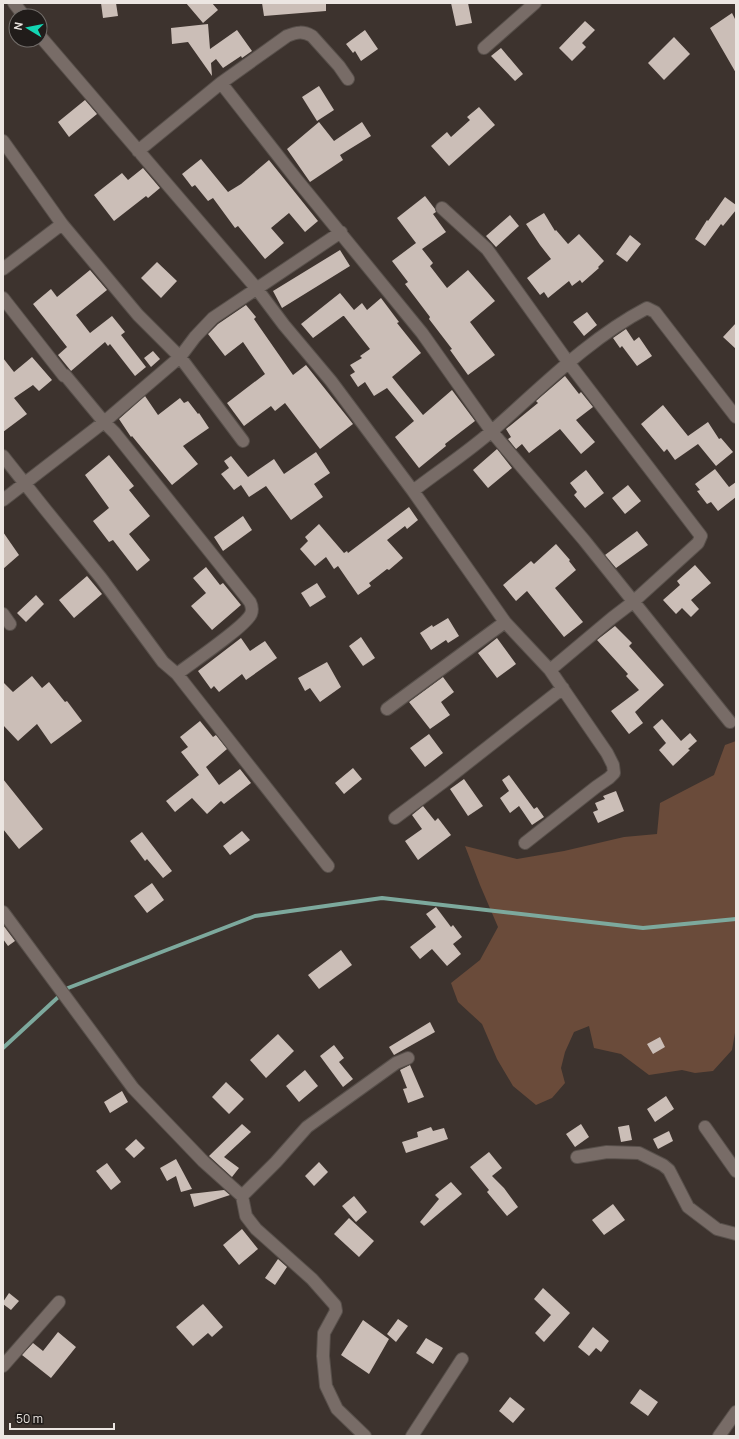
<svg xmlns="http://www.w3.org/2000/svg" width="739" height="1439" viewBox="0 0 739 1439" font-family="Manrope,sans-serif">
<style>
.green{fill:#6a4b3a}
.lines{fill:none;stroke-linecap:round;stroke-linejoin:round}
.stream{stroke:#7da99d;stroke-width:4}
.building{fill:#cbbeb7}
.minor-casing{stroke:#58504b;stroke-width:14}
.minor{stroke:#786c67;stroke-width:12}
</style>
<rect width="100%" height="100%" fill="#3d332e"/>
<path class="green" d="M736,741V1027L732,1050L713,1071L695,1073L682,1070L649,1075L621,1054L594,1048L589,1026L574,1032L565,1052L561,1068L565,1083L552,1098L536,1105L513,1086L497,1059L482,1024L458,1002L451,983L480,960L498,927L480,885L465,846L517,859L564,851L624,837L657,834L660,803L714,775L725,745Z"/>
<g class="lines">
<path class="stream" d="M3,1048L68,988L255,916L382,898L643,928L736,919"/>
</g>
<path class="building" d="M101,3H116L118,16L103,18Z
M186,3H212L218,10L203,23Z
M262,3H326V11L264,16Z
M451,3H468L472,23L456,26Z
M732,13L736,21V73L710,28Z
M585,21L595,30L582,43L586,47L572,61L559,48Z
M208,24L210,49L237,30L252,51L242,58L241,56L223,68L216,59L211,63L212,76L188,42L172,44L171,28Z
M365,30L378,49L361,61L355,51L353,53L346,44Z
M674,37L690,54L664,80L648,63Z
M501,48L523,74L515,81L491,56Z
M319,86L334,110L317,121L302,97Z
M85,100L97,114L69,137L58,122Z
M479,107L495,125L449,166L431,146L447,132L451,137L470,120L467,117Z
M319,122L334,141L362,122L371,136L340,155L343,160L310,182L287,149Z
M201,159L228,192L241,184L269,160L318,221L305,232L289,213L271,228L284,243L265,259L238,226L235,228L213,198L208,201L195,185L192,187L182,174Z
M143,168L160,188L148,198L146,196L114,221L94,195L122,173L128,180Z
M425,196L435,209L436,212L433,214L446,232L422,249L433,263L430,266L447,288L468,270L495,301L470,322L495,355L468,375L450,350L452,349L429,319L430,317L405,284L408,282L392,261L416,243L397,218Z
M725,197L736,205V210L723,226L721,224L705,246L695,239L707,220L708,221Z
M544,213L555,231L556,230L568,244L579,234L604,261L598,267L599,268L582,283L580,280L572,286L569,281L548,298L544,292L540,295L527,278L551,259L540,245L526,224Z
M510,215L519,226L496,247L486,236Z
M630,235L641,244L627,262L616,254Z
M340,250L350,266L282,308L273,291Z
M157,262L177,281L161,298L141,278Z
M90,270L107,290L76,315L90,333L112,316L125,332L121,335L146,367L135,376L110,344L108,346L105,342L71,371L58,355L67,347L33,304L51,289L57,297Z
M340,293L354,310L362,303L367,310L381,298L399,322L397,323L421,353L392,377L423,415L452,390L475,421L445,444L446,446L419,468L395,437L414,421L387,388L374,396L365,382L358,387L350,375L355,372L350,365L362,358L360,356L370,349L344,316H343L313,338L301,324Z
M246,305L256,317L254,319L293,375L306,365L353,424L320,449L285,403L275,411L271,406L244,426L227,403L265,374L243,342L225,356L208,334L218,324Z
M587,312L597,325L584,336L573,322Z
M736,323V349L723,337Z
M626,329L634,341L639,337L652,356L637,366L622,346L620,348L613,338Z
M153,351L160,359L151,367L144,358Z
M32,357L52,380L39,391L33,385L14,398L27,414L3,432V358L14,372Z
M565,376L579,394L581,392L593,407L576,420L595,442L581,454L560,429L529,453L522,444L516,449L508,439L511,437L506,429L538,403L536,401Z
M145,396L158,415L180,398L184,403L188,401L198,414L199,413L209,428L183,446L198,464L172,485L132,436L131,437L119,419Z
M663,405L688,436L708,422L719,439L721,438L733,452L716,466L698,444L675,460L667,449L664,452L641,424Z
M497,449L512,468L488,488L473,470Z
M316,452L330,473L314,484L323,497L291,520L266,486L249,497L241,485L234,490L221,474L229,468L224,461L231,456L248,477L274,459L284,474Z
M109,455L134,486L129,490L150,516L129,534L150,560L137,571L113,540L109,542L93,521L109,508L85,475Z
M715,469L729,487L736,482V497L718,511L711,502L707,504L697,491L700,490L695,484Z
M586,470L604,493L585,508L574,495L577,492L570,483Z
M628,485L641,501L625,514L612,498Z
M409,507L418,520L407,529L405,526L387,540L403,558L389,570L387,569L369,583L371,586L358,595L338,566L334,569L326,557L315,566L300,549L308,541L305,537L319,524L344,553L347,551L348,553Z
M243,516L252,530L223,551L214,537Z
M637,531L648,545L616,568L605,555Z
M3,532L19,555L3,569Z
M556,544L570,560L569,561L576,570L555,588L583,622L564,637L527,591L516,601L503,585L531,561L534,564Z
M695,565L711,583L691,600L699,609L691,617L682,608L676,614L663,600L680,585L677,581Z
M206,567L220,585L223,583L241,605L212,630L191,606L206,593L193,578Z
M87,576L102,594L74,618L59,600Z
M317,583L326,597L310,607L301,593Z
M36,595L44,604L26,622L17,613Z
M448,618L459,636L448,643L446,640L431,650L420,633L432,625L433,627Z
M615,626L632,643L629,646L664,685L635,712L643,723L629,734L611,711L639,690L626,676L628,674L597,640Z
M361,637L375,658L363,666L349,646Z
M241,638L250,651L265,641L277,658L246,680L242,674L219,692L214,686L211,689L198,671Z
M497,638L516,664L497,678L478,653Z
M327,662L341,687L320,702L310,688L305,691L298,678Z
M32,676L42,688L49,682L65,702L67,701L82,721L51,744L37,724L18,741L3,725V682L13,692Z
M443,677L454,692L441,702L450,715L430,729L409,702Z
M662,719L681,741L690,733L697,741L688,749L690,750L673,766L659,750L666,743L653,727Z
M200,721L213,737L216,735L227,749L206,767L219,785L240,769L251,783L224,804L221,801L207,814L192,798L175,812L166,801L199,775L181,752L188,747L180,737Z
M429,734L443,753L425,767L410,748Z
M353,768L362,779L344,794L335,783Z
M509,775L534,809L537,807L544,817L532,825L519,806L510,813L500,798L509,791L502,780Z
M3,779L43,829L19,849L3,829Z
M464,779L483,806L468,816L450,789Z
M616,791L624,811L598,823L593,812L598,810L595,803L605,799L603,796Z
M423,806L435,821L438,818L451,835L418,860L405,841L422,829L412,815Z
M242,831L250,840L230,855L223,846Z
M142,832L172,871L163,878L147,859L145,861L130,841Z
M152,883L164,900L147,913L134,896Z
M436,907L451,927L453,925L462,937L453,944L461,954L447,966L432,949L420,959L410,947L436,927L426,914Z
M3,925L15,941L8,946L3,939Z
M341,950L352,965L319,989L308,975Z
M430,1022L435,1032L394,1055L389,1047Z
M278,1034L294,1051L266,1078L250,1060Z
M660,1037L665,1047L653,1054L647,1044Z
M334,1045L344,1058L339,1062L353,1079L343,1087L320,1056Z
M410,1065L424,1097L408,1103L403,1089L407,1088L400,1070Z
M305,1070L318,1086L299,1102L286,1086Z
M226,1082L244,1099L229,1114L212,1097Z
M122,1091L128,1102L110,1113L104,1102Z
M666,1096L674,1109L655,1122L647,1109Z
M242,1124L251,1132L224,1157L239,1168L232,1177L209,1156Z
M581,1124L589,1137L575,1147L566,1134Z
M629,1125L632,1140L621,1142L618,1127Z
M431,1127L433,1131L444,1128L448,1139L406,1153L402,1142L418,1137L417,1132Z
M669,1131L673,1141L658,1149L653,1139Z
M136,1139L145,1148L134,1158L125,1149Z
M489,1152L502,1168L492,1176L504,1188L518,1207L507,1216L487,1192L489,1190L470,1167Z
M176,1159L183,1172L192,1189L181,1192L176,1176L167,1181L160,1168Z
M319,1162L328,1172L314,1186L305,1176Z
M107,1163L121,1182L111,1190L96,1171Z
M451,1182L462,1194L424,1226L420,1222L439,1199L435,1195Z
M224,1190L230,1195L194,1207L190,1194Z
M354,1196L367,1212L356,1222L342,1206Z
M613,1204L625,1220L604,1235L592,1220Z
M349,1218L374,1241L359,1257L334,1234Z
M242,1229L258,1249L239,1265L223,1245Z
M278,1259L287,1267L275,1285L265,1278Z
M543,1288L570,1313L544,1342L535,1333L551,1315L534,1299Z
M9,1293L19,1301L11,1310L3,1304V1302Z
M203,1304L223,1327L212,1337L208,1333L193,1346L176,1327Z
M398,1319L408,1326L396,1342L387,1334Z
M363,1320L389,1339L369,1374L341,1355Z
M593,1327L609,1341L601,1352L596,1348L589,1356L578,1347Z
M58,1332L76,1347L51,1378L22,1355L33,1343L43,1351Z
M426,1338L443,1348L433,1364L416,1353Z
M640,1389L658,1402L648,1416L630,1403Z
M510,1397L525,1409L513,1423L499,1411Z"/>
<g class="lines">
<defs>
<path id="minor" d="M14,3L24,16
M40,36L257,289L284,325L331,381L413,491L505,622L550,670L607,753L613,765L614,773L609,778L596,787L525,843
M484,48L535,3
M221,83L297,180L422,333L492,432L584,540L730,722
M3,141L62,224L138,315L180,357L243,441
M138,151L221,83L287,36C297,32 303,31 312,36L339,66L348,79
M442,208L487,249L568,362L701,536L698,543L633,602L612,618L550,670
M3,269L62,224
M3,298L64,376L65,375L104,422L115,433L250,602C252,606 253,609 251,614C245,627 191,663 177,674
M3,456L45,509L101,578L163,662L177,674L328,866
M413,491C439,471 468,452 493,430C542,387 588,339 647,308L655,312L736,417
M3,500L104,422L180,357L195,337L213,318L341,232
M3,614L10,624
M387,709L505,622
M395,818L442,783L563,688
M3,912L133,1088L203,1161L242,1196L246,1216L256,1229L312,1279L335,1305L336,1311L324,1333L323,1356L326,1386L337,1409L365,1436
M705,1127L736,1171
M577,1157L607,1152L639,1153L663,1165L669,1170L688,1207L717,1229L736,1234
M242,1196L276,1162L307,1127L396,1063L408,1058
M3,1366L59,1302
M412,1436L462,1359
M719,1436L736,1412"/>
</defs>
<use href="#minor" class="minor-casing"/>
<use href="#minor" class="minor"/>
</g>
<rect width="739" height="1439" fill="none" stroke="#ece6e2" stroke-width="8"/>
<g transform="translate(28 28) rotate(280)"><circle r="19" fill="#211c1a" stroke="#726d6a"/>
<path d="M0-3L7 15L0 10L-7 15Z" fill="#13d5b3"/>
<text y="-6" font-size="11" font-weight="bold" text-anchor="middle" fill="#ece6e2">N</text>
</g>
<path d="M10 1423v6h104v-6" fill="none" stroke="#ece6e2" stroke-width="2"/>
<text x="16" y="1423" font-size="12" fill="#ece6e2" stroke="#211c1a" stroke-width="3" paint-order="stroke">50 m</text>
</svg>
